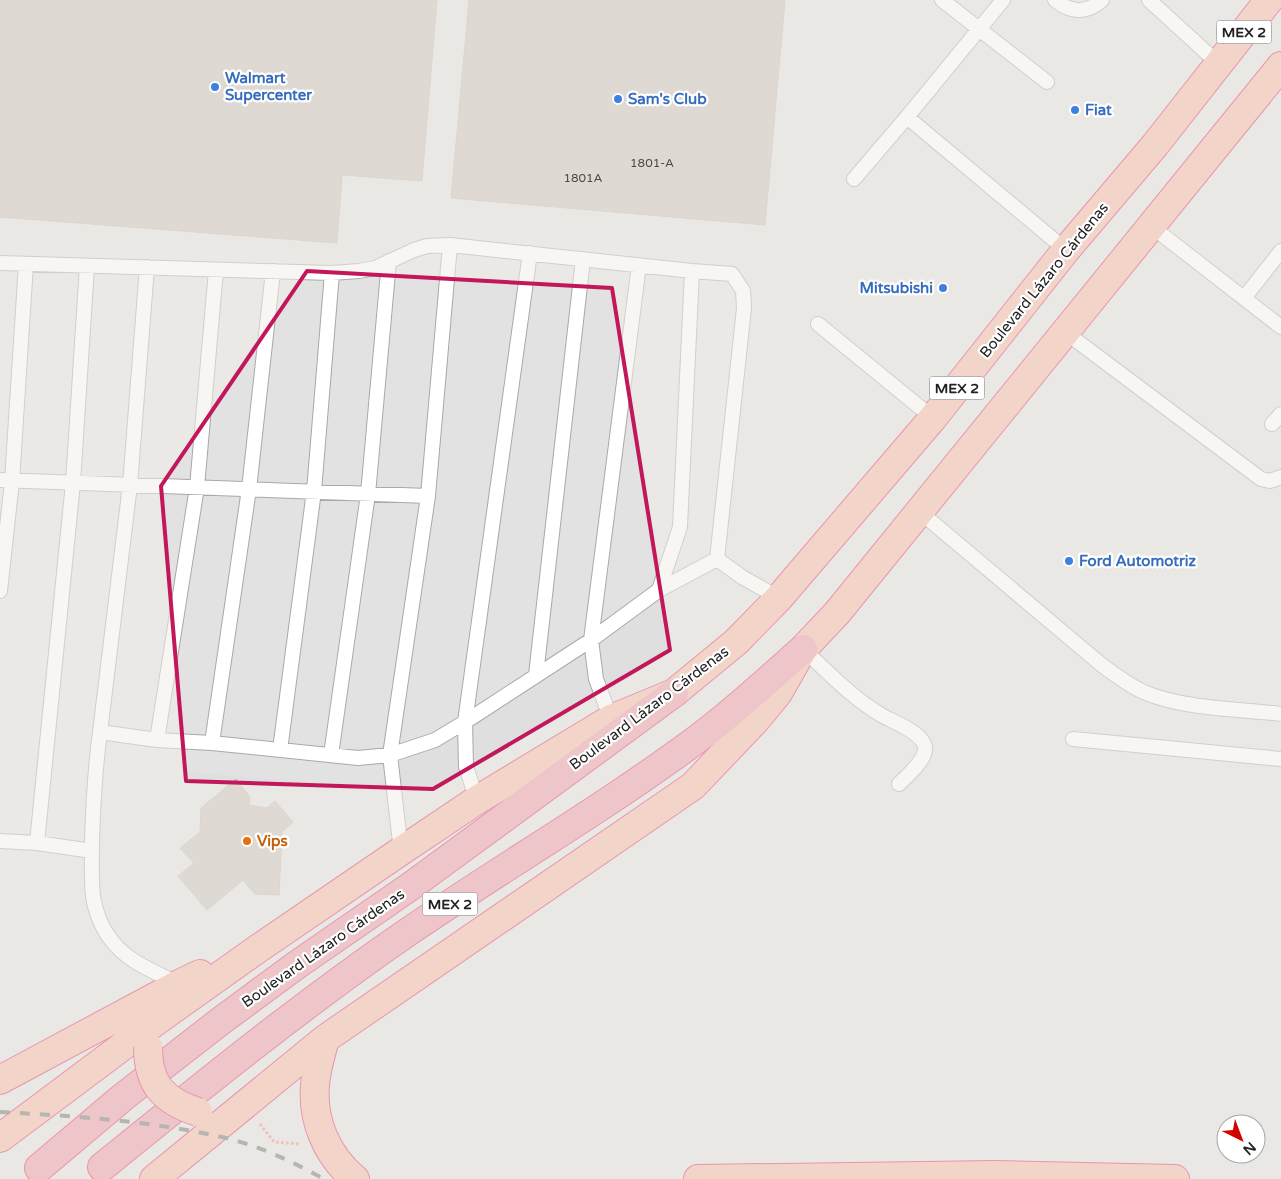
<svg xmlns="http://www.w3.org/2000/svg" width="1281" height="1179" viewBox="0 0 1281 1179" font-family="'Varela Round',sans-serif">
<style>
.residential{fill:#e0dfdf;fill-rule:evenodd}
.parking{fill:#e2e2e2}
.building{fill:#c7bfb8;stroke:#c4b6ab}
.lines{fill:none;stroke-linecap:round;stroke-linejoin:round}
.service-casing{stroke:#a9a9a9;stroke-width:16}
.trunk-casing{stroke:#dc2a67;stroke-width:30}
.motorway-casing{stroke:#dc2a67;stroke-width:30}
.path{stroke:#fa8072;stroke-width:3;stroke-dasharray:2.5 2.5;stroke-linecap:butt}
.service{stroke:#fff;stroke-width:14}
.trunk{stroke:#f2b4a3;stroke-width:28}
.motorway{stroke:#e892a2;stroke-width:28}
.rail{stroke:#707070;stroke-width:4;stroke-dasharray:10 10;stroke-linecap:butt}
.trunk-bridge-casing{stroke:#dc2a67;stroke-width:30;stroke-linecap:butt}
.trunk-bridge{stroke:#f2b4a3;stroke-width:28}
.marked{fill:none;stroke:#c2185b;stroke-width:4;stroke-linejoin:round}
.shop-dot{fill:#3f7fe0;stroke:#fff;stroke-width:2}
.food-dot{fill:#e8710a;stroke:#fff;stroke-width:2}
.labels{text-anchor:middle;stroke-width:4.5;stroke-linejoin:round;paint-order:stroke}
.number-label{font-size:12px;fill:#4b4948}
.shield{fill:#fff;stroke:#646464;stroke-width:1}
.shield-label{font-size:14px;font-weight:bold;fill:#222}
.shop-label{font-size:15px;font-weight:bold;fill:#366cbe;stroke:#fff;text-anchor:start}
.street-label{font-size:15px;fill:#222;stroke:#fff}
.food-label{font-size:15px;font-weight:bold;fill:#c56008;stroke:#fff;text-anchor:start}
</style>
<rect width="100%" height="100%" fill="#f2efe9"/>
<path class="residential" d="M0,0H1281V1179H0ZM1226,1124H1256V1154H1226Z"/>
<path class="parking" d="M402,210L745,248L723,539L423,743L373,788L185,772V828L150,837L144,798L121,776L87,774L62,862L0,857V237L385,258Z"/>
<path class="building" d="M0,0H437L422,181L342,175L337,243L0,217Z
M469,0H785L765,225L451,198Z
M236,779L250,797L249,805L267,808L275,801L293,822L282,832L279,895L255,894L243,880L207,910L178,876L194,863L180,848L200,832L201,808Z"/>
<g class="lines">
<defs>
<path id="service" d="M942,0L1047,82
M1055,0C1071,13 1086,14 1102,0
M1149,0L1219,64
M907,117L1066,250
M854,179L907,117L1003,0
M1151,226L1281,327
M0,263L332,273L359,271L375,268L414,250L427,246L450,245
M692,271L680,527L659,590L717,559
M1244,298L1281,251
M818,324L933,418
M1065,332L1261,479L1270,481L1281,477
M1272,424L1281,414
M0,480L428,496
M920,512L1103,666C1117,676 1131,687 1146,693C1185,709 1239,709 1281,714
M717,559L742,577L779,598
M0,591L12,481L26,264
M803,649C828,672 853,699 883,716C894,722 923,733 925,747C927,759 907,776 899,784
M536,675L583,259
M611,719L596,679L591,640L639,265
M100,732L130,485L147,267
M1073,739L1281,759
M157,740L197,487L216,270
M212,743L249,489L273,271
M280,750L314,491L332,273
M331,755L368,494L389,261
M477,800L466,767L465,722L530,253
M0,841L37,843L92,851
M37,843L73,483L87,266
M401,851L390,755L428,496L450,245L692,271L732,274L743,291L744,308L717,559
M179,984C155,972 128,962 112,941C102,929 95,911 93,896C91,878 92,860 92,842C93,805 95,769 100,732L157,740L212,743L358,758L390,755L435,740L465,722L591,640L659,590"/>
<path id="trunk" d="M325,1039C321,1054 316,1070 315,1085C312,1121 327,1156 355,1179
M0,1080L179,984L200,974
M0,1138L155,1022L259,948L401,851L477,800L611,719L674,693L736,642L779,598L933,418L1066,250L1155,145L1269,0
M154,1179L325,1039L693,786L755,721L778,693L803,649L837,613L1281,66
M698,1179L995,1175L1175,1179"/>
<path id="motorway" d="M102,1167C202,1086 302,1005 408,932C503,867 603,809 696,740C734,712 768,680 803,649
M39,1168L123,1097L222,1020L298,964L411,886L674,693"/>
</defs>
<use href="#service" class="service-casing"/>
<use href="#trunk" class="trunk-casing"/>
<use href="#motorway" class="motorway-casing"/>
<path class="path" d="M260,1124L274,1142L300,1144"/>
<use href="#service" class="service"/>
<use href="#trunk" class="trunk"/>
<use href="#motorway" class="motorway"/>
<path class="rail" d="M0,1112C75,1116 153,1121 226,1138C260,1146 293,1162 324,1179"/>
<defs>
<path id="trunk-bridge" d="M148,1047C148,1085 164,1101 198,1112"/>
</defs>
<use href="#trunk-bridge" class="trunk-bridge-casing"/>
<use href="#trunk-bridge" class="trunk-bridge"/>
</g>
<path d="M0 0H1281V1179H0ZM307,271L612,288L670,650L433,789L186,781L161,486Z" fill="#f2efe9" fill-opacity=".55" fill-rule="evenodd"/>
<path class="marked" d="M307,271L612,288L670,650L433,789L186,781L161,486Z"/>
<g class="shop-dot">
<circle cx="215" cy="87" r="5"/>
<circle cx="618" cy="99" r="5"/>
<circle cx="1075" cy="110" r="5"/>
<circle cx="943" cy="288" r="5"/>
<circle cx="1069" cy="561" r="5"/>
</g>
<circle class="food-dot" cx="247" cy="841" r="5"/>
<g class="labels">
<g class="number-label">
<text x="652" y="167">1801-A</text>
<text x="583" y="182">1801A</text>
</g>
<g class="shield">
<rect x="1216.5" y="20.5" width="55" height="23" rx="4"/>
<rect x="929.5" y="376.5" width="55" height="23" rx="4"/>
<rect x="422.5" y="892.5" width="55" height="23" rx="4"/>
</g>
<g class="shield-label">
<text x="1244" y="37">MEX 2</text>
<text x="957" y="393">MEX 2</text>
<text x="450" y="909">MEX 2</text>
</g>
<g class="shop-label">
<text x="225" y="83">Walmart<tspan x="225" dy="17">Supercenter</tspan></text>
<text x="628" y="104">Sam's Club</text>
<text x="1085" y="115">Fiat</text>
<text x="933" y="293" text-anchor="end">Mitsubishi</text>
<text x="1079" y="566">Ford Automotriz</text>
</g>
<g class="street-label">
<text transform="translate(1044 280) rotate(-51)" y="5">Boulevard Lázaro Cárdenas</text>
<text transform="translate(649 708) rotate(-37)" y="5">Boulevard Lázaro Cárdenas</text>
<text transform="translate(323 948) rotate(-35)" y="5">Boulevard Lázaro Cárdenas</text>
</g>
<g class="food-label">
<text x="257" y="846">Vips</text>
</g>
</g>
<g transform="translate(1241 1139) rotate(138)"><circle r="24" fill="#ffffff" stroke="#a7a7a7"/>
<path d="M0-4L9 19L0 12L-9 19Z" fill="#d40000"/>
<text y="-8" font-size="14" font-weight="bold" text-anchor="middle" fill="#222222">N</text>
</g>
</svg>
